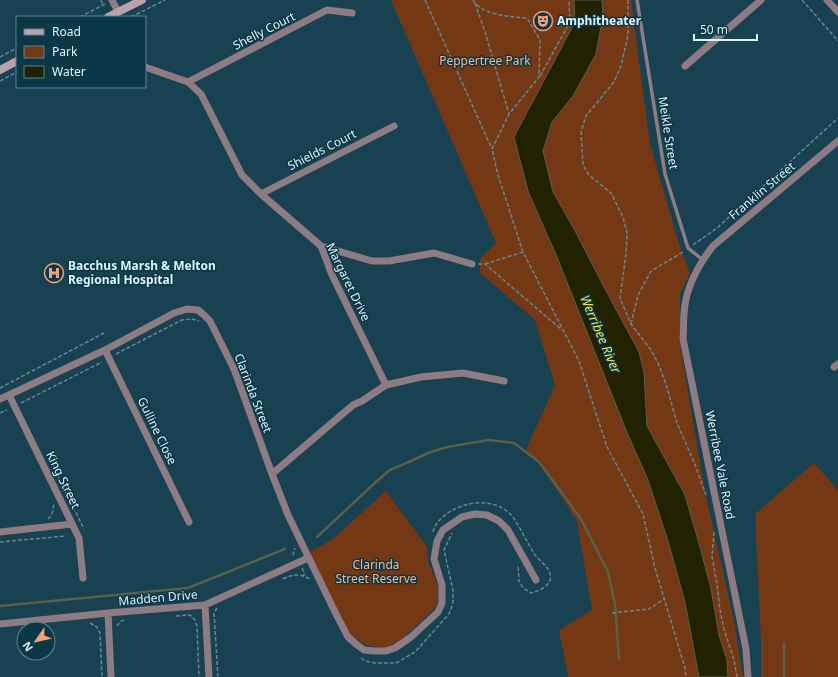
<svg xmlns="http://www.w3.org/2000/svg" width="838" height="677" viewBox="0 0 838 677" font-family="'Noto Sans',sans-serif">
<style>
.green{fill:#753814}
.water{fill:#222100;stroke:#5a604c}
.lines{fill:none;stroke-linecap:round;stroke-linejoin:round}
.stream{stroke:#5a604c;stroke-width:2.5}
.path{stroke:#668796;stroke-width:1.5;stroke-dasharray:4 2;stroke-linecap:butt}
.service{stroke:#8e7c84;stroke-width:3.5}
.minor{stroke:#8e7c84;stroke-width:7}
.secondary{stroke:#bba0ad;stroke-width:8}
.labels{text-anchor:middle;stroke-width:3;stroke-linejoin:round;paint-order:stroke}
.poi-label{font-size:12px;font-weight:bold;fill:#def4fe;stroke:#0b3747;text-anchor:start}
.street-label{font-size:12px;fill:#def4fe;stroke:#0b3747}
.park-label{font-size:12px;fill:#fdb591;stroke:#0b3747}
.water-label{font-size:13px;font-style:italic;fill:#e9e556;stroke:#0b3747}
</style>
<rect width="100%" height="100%" fill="#184152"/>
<path class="green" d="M391,0H574L575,22L514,137L530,194L557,257L626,430L648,480L668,541L685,602L699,677H568L559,630L592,610L577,521L539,462L525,452L555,385L535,320L480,273V259L496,243Z
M602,0H631L650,144L679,244L690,273L680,294V344L705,492L734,621L743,677H728L727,660L719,635L711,589L700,547L685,495L647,426L644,373L605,289L574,229L553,192L543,151L552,123L573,96L596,54L603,16Z
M814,463L838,490V677H761V640L755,514Z
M386,491L427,547L428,561L438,586V602L434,609L408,634L394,644L386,648L366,645L350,635L309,553L334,538Z"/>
<path class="water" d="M574,0H602L603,16L596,54L573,96L552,122L543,151L553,192L574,229L605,289L639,352L644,373L647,426L685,495L700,547L711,589L719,635L727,660L728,677H699L685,602L668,541L648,480L626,430L557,257L528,191L514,137L575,22Z"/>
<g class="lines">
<path class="stream" d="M317,537L378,480L390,470L411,461L428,453L447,447L489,440L514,443L539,462L581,519L608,572L615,604L619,660
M0,606L188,588L285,549
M784,644V677"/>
<path class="path" d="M101,0L103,5
M425,0L492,149
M473,0C481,15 512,17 527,18L540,40L539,77L509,114L492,149L498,175L523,252L579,361L607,447L643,514L655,568L685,668L686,677
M628,0V35L621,66L614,82L586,116L581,132L583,165L589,175L611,193L623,217L627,233L626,254L620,298L631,324L651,350L658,363L666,384L677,423L694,462L706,495
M802,0L838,41
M475,3L485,32L509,114
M80,17L105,4
M131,17L165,0
M0,57L17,48
M540,76L570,22L569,0
M0,81L17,72
M693,245L717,228L838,118
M478,264H485L562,330
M485,264L523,252
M631,324L638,295L651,271L683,252
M116,354L182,320L192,319L199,321
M0,388L104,333
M21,403L102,362
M0,413L7,410
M52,464L84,529
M48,519L52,514L54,504
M433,532C435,522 446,513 455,509C475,499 502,500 515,520C522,531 528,544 535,555C540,562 553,569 550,580C547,588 538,591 531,593L523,588L519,581L518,565
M714,532L712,557L717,584L720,610L724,629L734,660L737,677
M0,542L66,536
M294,555L293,554L295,548
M302,568L304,572V576
M283,579C293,574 301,573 311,580
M217,608L214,613L218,677
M612,613L649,609L664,599
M176,616L190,615L195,620L197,626L199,677
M90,623L97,627L100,633L102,677
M117,626L121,621L125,620
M361,658L365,661L375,663H396L415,652L449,614L453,603V590L444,550L452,533"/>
<path class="service" d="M637,0L665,174L688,248L703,260"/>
<path class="minor" d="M112,0L118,12
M827,0L838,12
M685,66L761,0
M145,67L188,82L201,94L242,175L261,194L321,246L332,275L386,385L362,401L353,405L272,474
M188,82L327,10L352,13
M261,194L394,126
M321,246L372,261H389L434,253L472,264
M105,350L189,522
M834,367L838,364
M386,385L421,377L463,373L504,381
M9,395L79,538L83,578
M0,399L105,350L174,313L187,309L198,310L204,315L210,321L234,369L272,474L288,515L336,614L348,637L356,644L364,650L374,651H386L395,648L411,637L438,612L442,603V585L434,559L437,541L443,530L462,517L475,514L487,515L499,521L508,530L536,580
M0,532L72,524
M205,605L209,677
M108,613L111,677
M0,624L108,613L205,605L308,558
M748,677L746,649L683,339C684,328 683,316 685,305C688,283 700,263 713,246L838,141"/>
<path class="secondary" d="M108,17L142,0
M0,70L17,61"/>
</g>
<defs>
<symbol id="theatre-ring" viewBox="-11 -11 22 22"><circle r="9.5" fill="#0b3747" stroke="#f0a27a" stroke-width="1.5"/><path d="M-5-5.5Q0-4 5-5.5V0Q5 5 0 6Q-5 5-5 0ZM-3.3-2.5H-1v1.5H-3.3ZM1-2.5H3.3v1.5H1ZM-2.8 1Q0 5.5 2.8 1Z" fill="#f0a27a"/></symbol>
<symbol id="hospital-ring" viewBox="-11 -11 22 22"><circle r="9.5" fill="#0b3747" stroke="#f0a27a" stroke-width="1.5"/><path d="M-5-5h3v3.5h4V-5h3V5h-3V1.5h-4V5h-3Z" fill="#f0a27a"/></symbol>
</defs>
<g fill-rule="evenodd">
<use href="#theatre-ring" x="532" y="10" width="22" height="22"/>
<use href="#hospital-ring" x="43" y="262" width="22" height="22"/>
</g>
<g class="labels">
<g class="poi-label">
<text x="557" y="25">Amphitheater</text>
<text x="68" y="270">Bacchus Marsh &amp; Melton<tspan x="68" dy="14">Regional Hospital</tspan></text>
</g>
<g class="street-label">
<text transform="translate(264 31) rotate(-27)" y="4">Shelly Court</text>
<text transform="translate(668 133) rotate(81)" y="4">Meikle Street</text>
<text transform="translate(322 150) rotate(-27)" y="4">Shields Court</text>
<text transform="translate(762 191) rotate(-40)" y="4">Franklin Street</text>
<text transform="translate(348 282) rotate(64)" y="4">Margaret Drive</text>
<text transform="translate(253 393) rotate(69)" y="4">Clarinda Street</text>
<text transform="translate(157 431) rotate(64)" y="4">Gulline Close</text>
<text transform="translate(720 465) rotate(79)" y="4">Werribee Vale Road</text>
<text transform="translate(63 480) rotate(64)" y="4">King Street</text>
<text transform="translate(158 598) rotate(-5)" y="4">Madden Drive</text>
</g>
<g class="park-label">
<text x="485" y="65">Peppertree Park</text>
<text x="376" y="569">Clarinda<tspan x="376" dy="14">Street Reserve</tspan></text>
</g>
<g class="water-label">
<text transform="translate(601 334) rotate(67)" y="5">Werribee River</text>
</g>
</g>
<rect x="16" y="16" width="130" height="72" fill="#0b3747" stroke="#5f8390"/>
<rect x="24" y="29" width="20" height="6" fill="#bba0ad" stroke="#5f8390"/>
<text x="52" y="36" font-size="12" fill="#def4fe">Road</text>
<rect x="24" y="46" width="20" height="12" fill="#753814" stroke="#5f8390"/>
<text x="52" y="56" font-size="12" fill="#def4fe">Park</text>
<rect x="24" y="66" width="20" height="12" fill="#222100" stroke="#5f8390"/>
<text x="52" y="76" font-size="12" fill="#def4fe">Water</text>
<g transform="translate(36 641) rotate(236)"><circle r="19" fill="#0b3747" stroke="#5f8390"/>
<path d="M0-3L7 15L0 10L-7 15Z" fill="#f0a27a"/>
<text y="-6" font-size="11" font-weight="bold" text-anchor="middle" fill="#def4fe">N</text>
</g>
<path d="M694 34v6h63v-6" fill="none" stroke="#def4fe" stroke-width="2"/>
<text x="700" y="34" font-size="12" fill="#def4fe" stroke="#0b3747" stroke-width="3" paint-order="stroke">50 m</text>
</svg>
